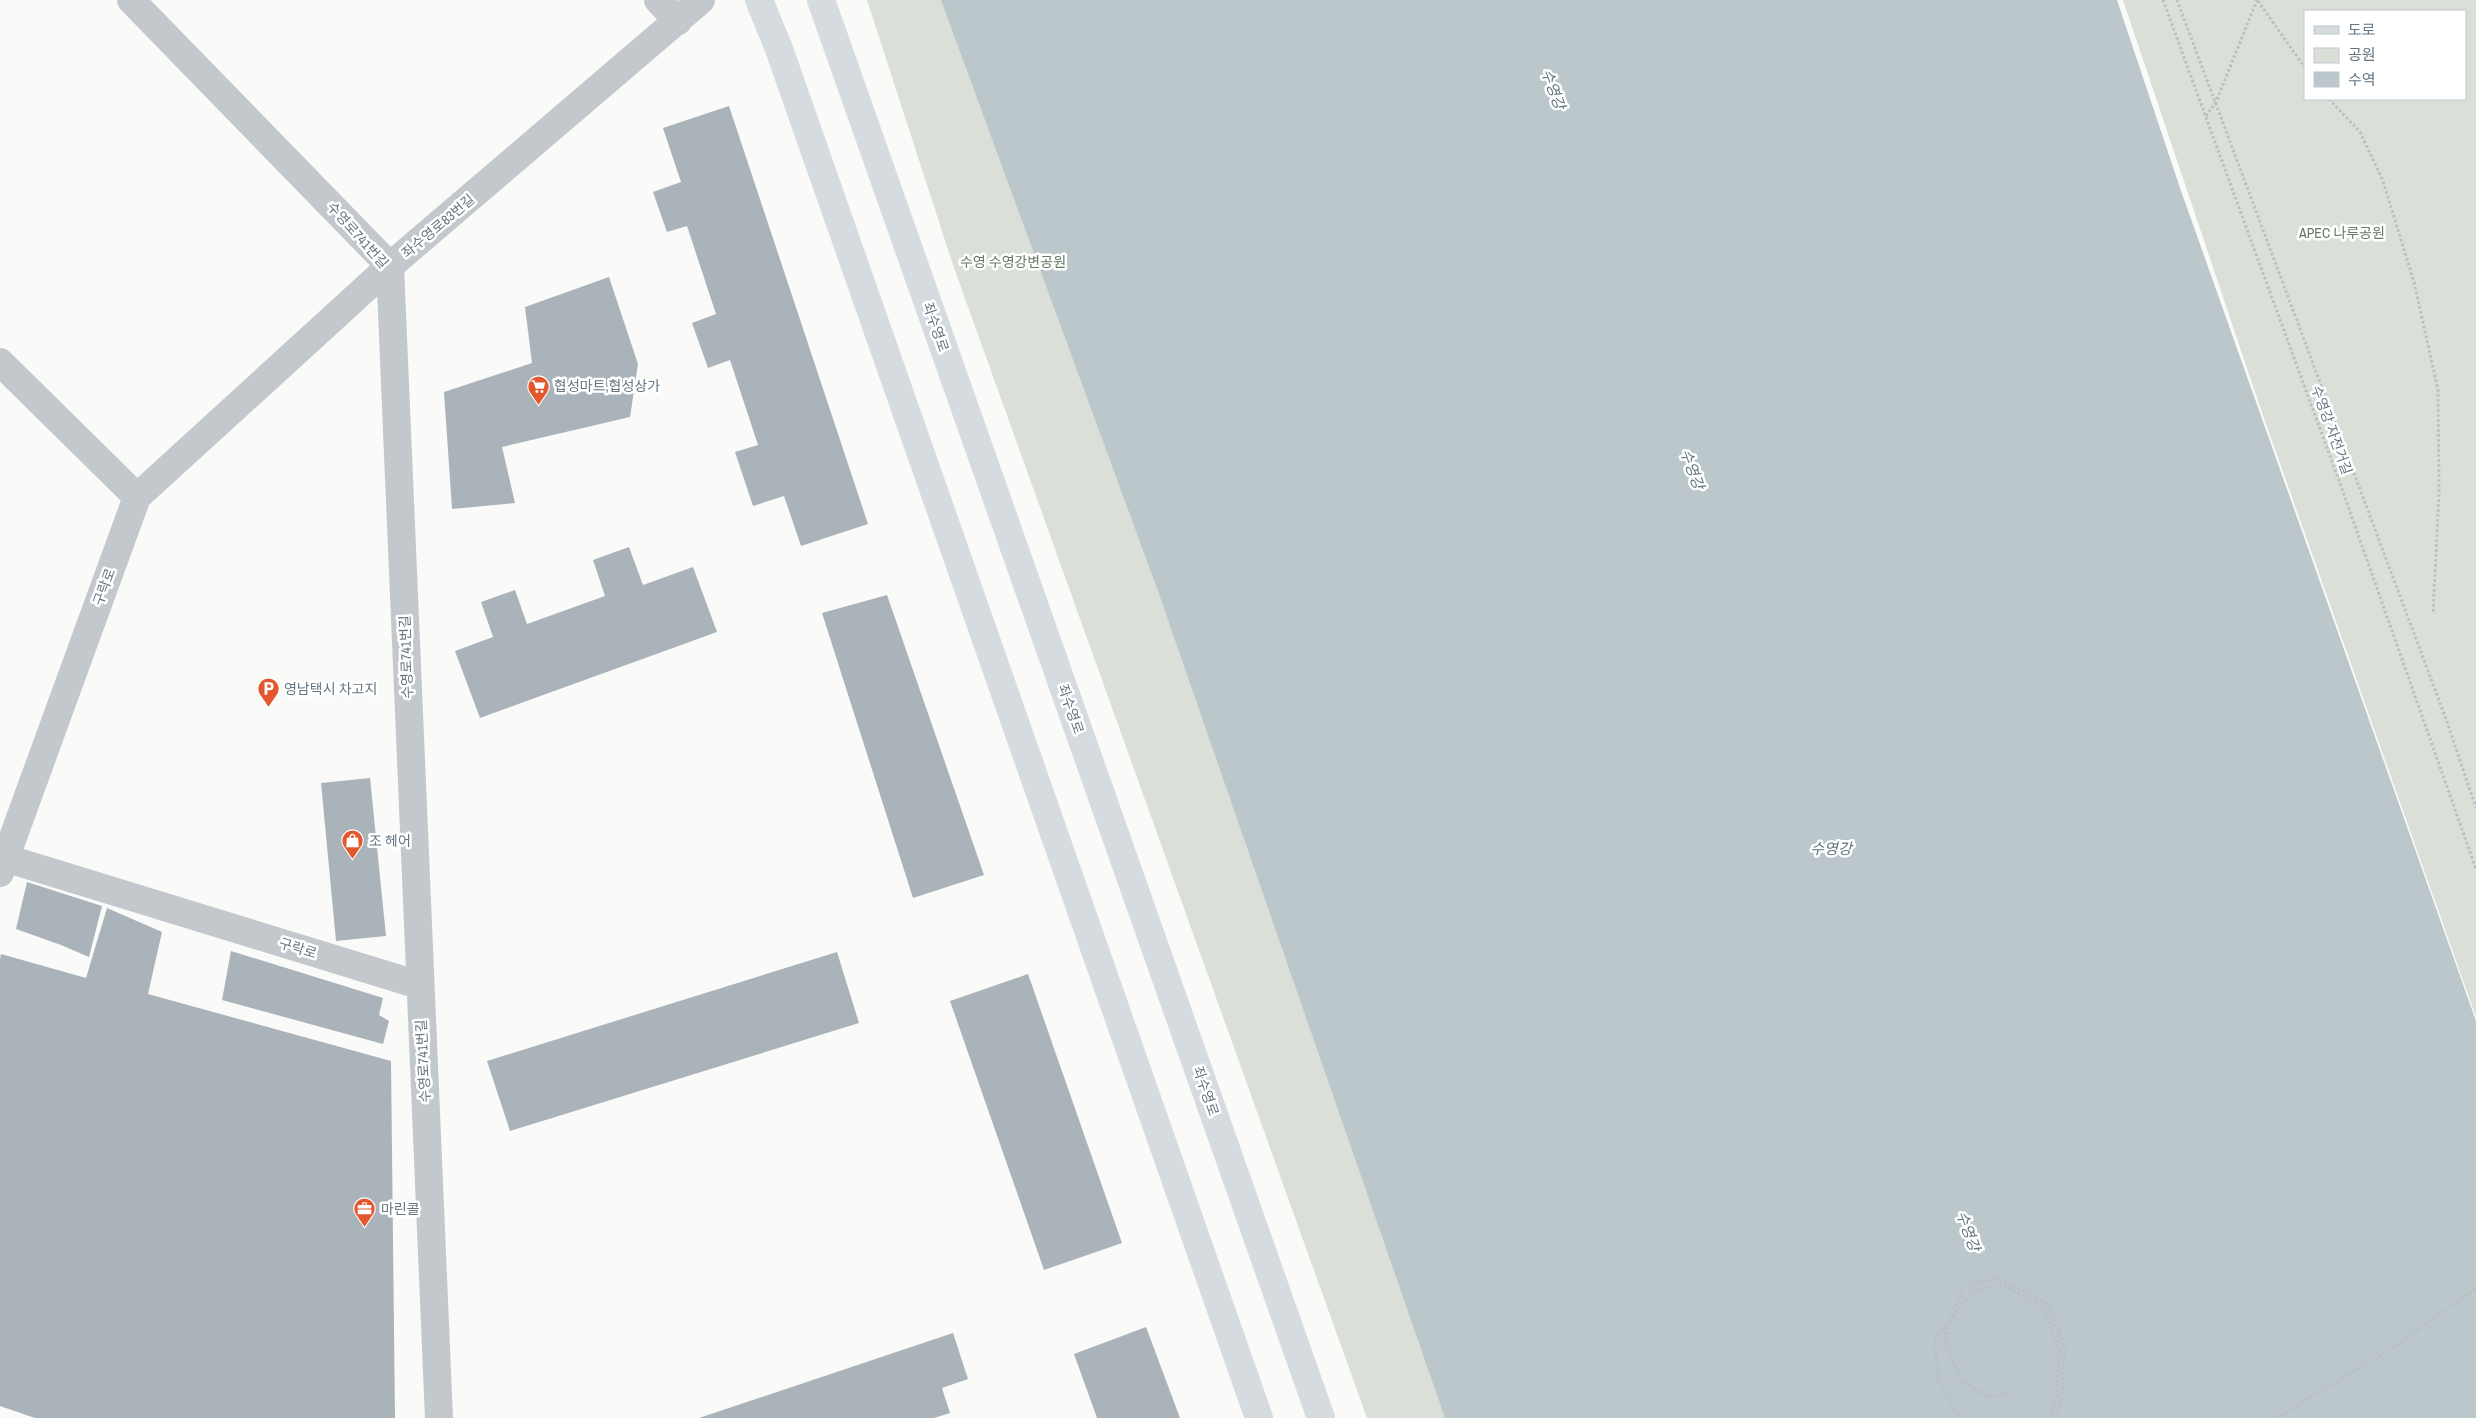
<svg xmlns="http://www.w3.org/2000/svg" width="2476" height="1418" viewBox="0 0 2476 1418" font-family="'Archivo Narrow','Noto Sans KR',sans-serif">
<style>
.green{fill:#dadfd7;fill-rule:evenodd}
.water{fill:#bbc7cb}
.building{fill:#aab3b9}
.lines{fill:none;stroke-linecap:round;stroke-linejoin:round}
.path{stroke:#bbbfc2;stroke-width:3;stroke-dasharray:2.5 2.5;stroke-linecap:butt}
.minor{stroke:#c3c8cc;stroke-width:28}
.major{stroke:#d6dbdf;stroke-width:28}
.labels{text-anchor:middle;stroke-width:5;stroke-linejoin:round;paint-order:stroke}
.street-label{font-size:14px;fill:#657683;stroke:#fff}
.park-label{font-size:14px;fill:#687a64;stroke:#fff}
.poi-label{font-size:14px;fill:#657683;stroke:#fff;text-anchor:start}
.water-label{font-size:15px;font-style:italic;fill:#60757c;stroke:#fff}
</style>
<rect width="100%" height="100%" fill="#fafaf8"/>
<path class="green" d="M867,0H980L1483,1418H1367L953,265Z
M2123,0H2476V1017L2259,404ZM2465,11V99H2305V11Z"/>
<path class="water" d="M941,0H2117L2180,188L2476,1021V1418H1445L1158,591Z"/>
<path class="building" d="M729,106L868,524L801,546L784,496L753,506L735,452L758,445L730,360L708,368L692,323L716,314L687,226L667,232L653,192L681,182L663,128Z
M609,277L638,364L630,417L502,447L515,503L452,509L444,392L532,363L525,307Z
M629,547L643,585L693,567L717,632L480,718L455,651L493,637L481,602L515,590L527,624L605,596L593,560Z
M887,595L984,875L913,898L822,613Z
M370,778L386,936L336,941L321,783Z
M27,882L102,906L89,957L61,945L16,929Z
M107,908L162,932L148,994L391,1061L395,1418H35L0,1406V959L1,954L86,978Z
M231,951L383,998L379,1015L389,1021L383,1044L222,1000Z
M837,952L859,1023L510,1131L487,1061Z
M1028,974L1122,1243L1044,1270L950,1001Z
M1146,1327L1180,1418H1097L1074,1354Z
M953,1333L968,1379L942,1388L950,1413L934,1418H699Z"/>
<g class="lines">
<path class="path" d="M2163,0L2342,489L2476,869
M2177,0L2446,719L2476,808
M2258,1L2305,68
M2329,99L2360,132L2383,181L2414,282L2438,390L2439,492L2433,614
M2206,116L2216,102L2257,0
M1953,1317L1971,1293L2002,1284L2044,1308L2060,1352L2055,1404L2049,1418
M1949,1322L1935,1339L1938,1381L1959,1418
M2012,1393L1989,1397L1960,1380L1945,1336L1962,1288L1997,1277L2047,1303L2065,1347L2063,1390L2056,1418
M2276,1418L2389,1350L2476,1288"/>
<path class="minor" d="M131,0L390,266L439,1418
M658,0L678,21
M0,362L137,497
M0,854L5,858L419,985
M0,873L137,497L390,266L701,0"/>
<path class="major" d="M759,0L779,49L1259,1418
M821,0L1321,1418"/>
</g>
<defs>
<symbol id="supermarket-pin" viewBox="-11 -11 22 30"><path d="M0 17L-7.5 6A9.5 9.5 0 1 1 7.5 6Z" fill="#e4572e" stroke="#fff"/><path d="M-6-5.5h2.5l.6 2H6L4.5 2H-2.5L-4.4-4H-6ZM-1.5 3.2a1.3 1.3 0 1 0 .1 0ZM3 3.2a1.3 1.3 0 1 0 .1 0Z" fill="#fff"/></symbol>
<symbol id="parking-pin" viewBox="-11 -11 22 30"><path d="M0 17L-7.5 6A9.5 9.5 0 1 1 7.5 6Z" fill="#e4572e" stroke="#fff"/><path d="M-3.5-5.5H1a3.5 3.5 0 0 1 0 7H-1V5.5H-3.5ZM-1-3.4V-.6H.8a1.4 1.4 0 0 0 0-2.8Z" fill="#fff"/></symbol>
<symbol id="shop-pin" viewBox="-11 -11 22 30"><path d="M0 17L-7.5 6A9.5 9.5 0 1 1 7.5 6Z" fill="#e4572e" stroke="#fff"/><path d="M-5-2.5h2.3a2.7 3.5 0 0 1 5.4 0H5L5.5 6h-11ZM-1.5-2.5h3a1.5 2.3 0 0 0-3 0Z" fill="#fff"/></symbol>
<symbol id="office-pin" viewBox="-11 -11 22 30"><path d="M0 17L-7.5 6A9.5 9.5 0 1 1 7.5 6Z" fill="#e4572e" stroke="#fff"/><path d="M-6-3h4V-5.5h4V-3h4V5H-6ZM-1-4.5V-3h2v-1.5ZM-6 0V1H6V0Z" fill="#fff"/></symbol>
</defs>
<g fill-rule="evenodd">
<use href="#supermarket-pin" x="526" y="374" width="25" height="34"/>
<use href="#parking-pin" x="256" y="676" width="25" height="34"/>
<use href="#shop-pin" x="340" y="828" width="25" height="34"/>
<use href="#office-pin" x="352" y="1196" width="25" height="34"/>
</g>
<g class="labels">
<g class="street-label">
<text transform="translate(438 226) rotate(-40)" y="5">좌수영로83번길</text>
<text transform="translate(358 235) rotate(48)" y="5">수영로741번길</text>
<text transform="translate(936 327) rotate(71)" y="5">좌수영로</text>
<text transform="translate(2332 430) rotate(70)" y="5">수영강 자전거길</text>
<text transform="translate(104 587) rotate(-70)" y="5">구락로</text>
<text transform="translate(406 657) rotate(-92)" y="5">수영로741번길</text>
<text transform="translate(1071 709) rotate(71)" y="5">좌수영로</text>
<text transform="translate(298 948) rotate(17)" y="5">구락로</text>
<text transform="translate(423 1061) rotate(-93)" y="5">수영로741번길</text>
<text transform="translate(1206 1091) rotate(71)" y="5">좌수영로</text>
</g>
<g class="park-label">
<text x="2342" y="238">APEC 나루공원</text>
<text x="1013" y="267">수영 수영강변공원</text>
</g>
<g class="poi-label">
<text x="554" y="391">협성마트,협성상가</text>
<text x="284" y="694">영남택시 차고지</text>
<text x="369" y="846">조 헤어</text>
<text x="381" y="1214">마린콜</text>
</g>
<g class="water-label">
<text transform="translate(1553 89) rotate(70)" y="5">수영강</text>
<text transform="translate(1692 469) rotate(70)" y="5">수영강</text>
<text x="1831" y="854">수영강</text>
<text transform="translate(1968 1231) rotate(70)" y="5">수영강</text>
</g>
</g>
<rect x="2304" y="10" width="162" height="90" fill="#ffffff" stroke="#c1c8cd"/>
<rect x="2314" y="26" width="25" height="8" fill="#d6dbdf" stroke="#c1c8cd"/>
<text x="2348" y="35" font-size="15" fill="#657683">도로</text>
<rect x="2314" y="48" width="25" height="15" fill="#dadfd7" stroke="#c1c8cd"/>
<text x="2348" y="60" font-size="15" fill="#657683">공원</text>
<rect x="2314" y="72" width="25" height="15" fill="#bbc7cb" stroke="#c1c8cd"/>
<text x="2348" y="85" font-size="15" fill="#657683">수역</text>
</svg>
